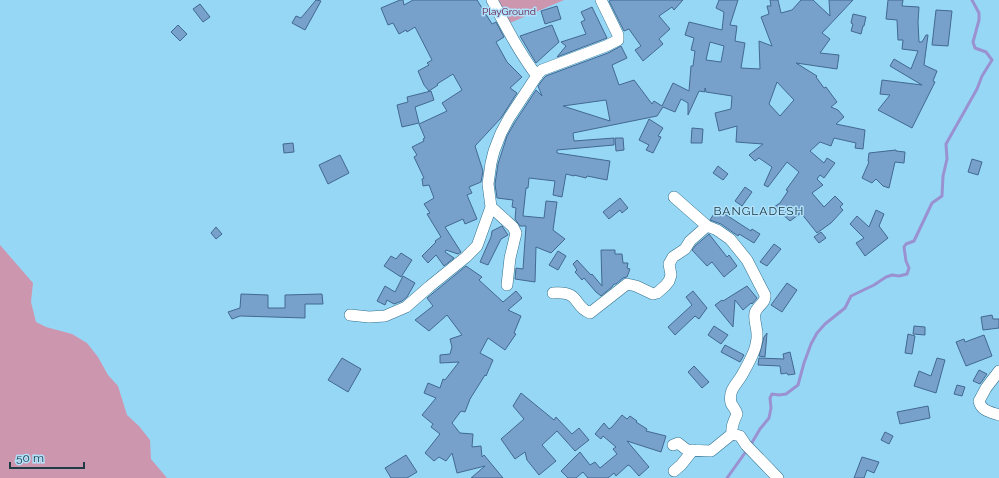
<svg xmlns="http://www.w3.org/2000/svg" width="999" height="478" viewBox="0 0 999 478" font-family="Raleway,sans-serif">
<style>
.green{fill:#cd96af}
.lines{fill:none;stroke-linecap:round;stroke-linejoin:round}
.stream{stroke:#9a91d1;stroke-width:3}
.building{fill:#77a0cb;stroke:#426991;fill-rule:evenodd}
.street-casing{stroke:#32718d;stroke-width:12}
.street{stroke:#fff;stroke-width:11}
.labels{text-anchor:middle;stroke-width:3;stroke-linejoin:round;paint-order:stroke}
.park-label{font-size:10px;fill:#631342;stroke:#b0e2fb}
.quarter-label{font-size:12px;letter-spacing:1px;fill:#203a46;stroke:#b0e2fb}
</style>
<rect width="100%" height="100%" fill="#97d7f6"/>
<path class="green" d="M490,0H564L503,26Z
M0,245L33,283L31,302L36,322L46,327L72,334L87,343L98,357L108,375L118,386L127,415L139,426L150,440L151,459L167,478H0Z"/>
<g class="lines">
<path class="stream" d="M750,446L760,429L769,418L771,408L770,398L772,394L779,395L786,394L798,385L804,363L811,344L817,333L825,324L845,308L851,296L874,285L886,277L892,275L899,276L907,274L909,268L906,261L904,247L906,244L914,241L932,203L942,196L943,176L947,159L946,144L977,89L982,76L992,60L986,52L975,48L973,42L979,20V13L972,0
M727,478L747,450"/>
</g>
<path class="building" d="M316,0L321,1L305,30L292,23L296,16L301,18Z
M400,0H403L404,5L413,0H477L492,24L496,22L504,37L496,42L507,62L522,77L510,88L517,93L501,118L475,146L483,171L481,182L469,187L472,193L467,195L477,219L465,224L463,219L445,227L461,252L458,254L446,250L445,252L454,258L444,266L436,255L428,263L422,256L436,242L435,241L441,237L427,214L430,213L424,204L434,198L429,185L423,186L422,179L424,178L414,157L417,155L412,147L424,141L423,139L425,138L419,124L447,111L442,103L462,90L453,74L437,84L438,85L429,91L424,85L418,71L429,65L427,63L432,60L415,27L407,32L406,30L399,34L393,23L388,25L381,8Z
M611,0H683L674,10L672,7L659,16L670,29L659,39L663,44L643,61L635,50L641,46L629,29L624,31L609,1Z
M719,0H738L730,25L737,26L735,41L745,43L741,68L760,69L759,41L772,46L761,17L769,14L767,6H771L770,0H778L781,13L792,10L801,0H813L830,16L829,0H853L822,33L830,39L820,53L839,55L837,69L796,63L817,76L816,77L824,88L826,87L837,102L831,107L838,110L844,117L836,124L865,130L863,149L855,148L856,143L834,138L831,146L820,142L810,151L824,163L827,158L835,163L824,178L820,175L817,179L823,185L812,193L824,207L835,196L843,204L840,207L843,210L831,223L817,233L801,213L790,221L774,207L780,203L788,191L786,190L799,172L787,162L768,187L764,185L772,167L759,158L755,161L749,155L763,144L736,142L737,126L719,131L715,113L731,109L732,96L706,92L705,88V92L699,91L688,115V103L681,99L675,112L663,107L657,116L573,133L574,141L614,138V145L557,150V153L610,161L607,180L587,176L586,178L574,175V176L566,174L562,197L553,195L555,181L529,178L528,188H526L523,216L544,218L546,201L557,202L553,230L565,239L551,253L536,247L535,282L515,279L516,268L523,269L526,226H520L515,219L516,208L512,207L513,200L497,198L495,184L498,164L507,136L515,122L536,90L542,96L538,86L544,78L546,76L608,53L621,46L627,58L612,65L619,85L634,80L652,104L654,101L662,106L673,83L689,91L691,66H693L695,51L691,50L694,38L685,35L689,22L722,30L724,12L716,8ZM710,42L724,46L721,62L706,60ZM777,82L794,100L780,116L769,104ZM606,100L610,121L563,106Z
M888,0H903L902,6L919,7L918,22L919,42H922L926,35H928L924,65L937,71L933,81L935,82L912,128L878,110L890,95L880,94L882,80L922,85L890,66L894,59L911,69L918,51L902,49L903,40H898L897,20L886,19Z
M200,4L210,17L203,22L193,9Z
M557,6L561,19L545,24L541,11Z
M592,7L607,38L557,57L566,46L561,42L586,34L581,22L585,20L581,12Z
M936,10L952,11L948,46L932,45Z
M853,14L866,17L864,26H863L861,34L851,31L853,24L851,23Z
M178,25L187,34L180,41L171,32Z
M552,25L559,42L536,63L520,36Z
M431,91L434,100L415,107L419,123L402,127L397,105L408,102L407,97Z
M649,119L663,128L658,136L661,137L653,153L646,150L649,145L639,140Z
M692,128L703,129L702,143H691Z
M615,138H623L624,150L616,151Z
M293,143L294,152L284,153L283,144Z
M896,150V151L905,152L904,163L895,162L889,188L883,186L876,179L872,183L862,178L869,162L868,161L869,153Z
M340,155L349,173L328,184L319,165Z
M972,159L982,162L978,175L968,172Z
M718,166L728,174L723,180L713,173Z
M745,187L752,192L742,206L735,201Z
M620,198L628,208L622,213L620,210L609,219L603,212Z
M717,209L751,231L752,229L760,234L754,243L739,234L738,236L721,224L710,220Z
M876,210L884,214L879,226L888,238L865,256L856,243L864,238L850,224L857,216L869,227Z
M502,226L508,235L501,239L488,265L480,262L491,237L492,231Z
M216,227L222,234L216,239L211,233Z
M821,232L826,238L819,243L814,237Z
M709,234L727,257L729,255L737,266L724,277L712,262L707,266L692,250L695,246Z
M774,244L781,249L767,266L760,262Z
M601,250H615V254H622L623,263H628L627,268L630,269L627,277L623,278L616,284H614L612,287L601,296L596,292L584,278L582,280L575,272L577,270L573,264L577,260L591,275L592,274L602,286Z
M558,251L566,256L558,270L549,265Z
M401,253L412,260L401,277L384,266L391,256L396,259Z
M466,266L482,277L479,280L503,302L516,291L522,298L508,310L521,316L514,333L516,334L505,350L488,338L480,353L493,360L486,376L485,375L470,399L465,412L461,411L452,423L460,433L473,434L472,447L481,446L482,457L484,455L503,478H471L485,466L457,473L452,453L446,461L439,457L434,461L425,453L440,434L431,427L433,424L422,415L436,398L424,393L428,383L440,388L443,379L445,380L459,362L440,363V355L450,354L452,347L450,339L462,335L447,315L429,331L415,320L433,306L427,298Z
M403,276L415,283L407,297L402,301L394,304L387,300L385,305L377,301L385,286L395,292Z
M787,283L797,290L782,312L771,305Z
M747,286L757,298L752,304L751,303L743,310L735,300L733,327L715,305L722,300L723,301Z
M693,291L707,308L699,319L695,316L675,335L668,327L692,305L686,297Z
M241,294L268,295V308H285V295L322,294L323,304H305V318L240,316L232,319L228,312L240,308Z
M992,315L993,319H999V328L983,330L981,317Z
M714,326L728,335L721,344L708,335Z
M914,326L925,327V335L913,334Z
M767,333L765,357L759,356L764,337Z
M908,334L915,336L912,354L905,353Z
M984,335L992,356L966,366L956,342L964,339L965,342Z
M725,345L744,355L740,362L721,352Z
M790,352L795,374L788,375L787,373L781,374L780,366L758,365L759,358L784,359L783,354Z
M342,358L361,369L348,392L328,380Z
M937,358L945,360L936,393L914,386L919,371L931,376Z
M694,366L709,382L702,388L688,372Z
M979,370L987,374L980,384L973,381Z
M957,385L965,387L962,396L954,394Z
M521,393L554,420L556,417L572,434L579,428L589,440L575,451L557,431L542,445L556,461L539,475L527,460L525,452L515,459L501,439L524,419L513,406Z
M928,406L930,418L900,424L897,412Z
M622,415L627,419L630,416L637,421L636,422L647,429L646,431L666,436L661,452L627,441L649,467L639,476L630,466L628,465L616,476L614,473L608,478H588L583,472L576,478H568L561,471L580,452L590,465L595,462L600,468L617,454L613,449L616,447L603,436L601,439L595,434L604,423L609,429L612,427Z
M885,432L893,436L889,444L881,440Z
M406,455L417,472L407,478H391L385,468Z
M862,457L879,462L874,473L867,470L864,478H854Z"/>
<g class="lines">
<defs>
<path id="street" d="M492,0C506,27 519,52 537,76
M674,197L707,226L717,230L730,239L747,260L765,295C766,303 757,306 755,313C753,323 760,331 756,344C755,351 746,368 742,375C737,384 728,390 731,403C733,407 736,410 737,414C734,421 731,426 732,434L740,436L746,445L778,478
M507,285L510,258L516,233L513,227L491,207L488,184L491,163L494,151L501,133L509,118L538,74L542,70L606,46L618,40V35L601,0
M553,293C582,291 572,306 590,313L627,284L636,286L653,294L657,293L665,286L669,281L671,275L669,264L673,257L685,249L690,241L707,226
M350,315L369,317L385,316L406,307L430,286L466,257L477,246L491,207
M999,371L986,388L979,401C981,411 991,412 999,415
M673,445L678,443L687,450L711,451L732,434
M674,471L681,465L693,450"/>
</defs>
<use href="#street" class="street-casing"/>
<use href="#street" class="street"/>
</g>
<g class="labels">
<g class="park-label">
<text x="509" y="15">PlayGround</text>
</g>
<g class="quarter-label">
<text x="759" y="215">BANGLADESH</text>
</g>
</g>
<path d="M10 462v6h74v-6" fill="none" stroke="#203a46" stroke-width="2"/>
<text x="16" y="462" font-size="12" fill="#203a46" stroke="#b0e2fb" stroke-width="3" paint-order="stroke">50 m</text>
</svg>
